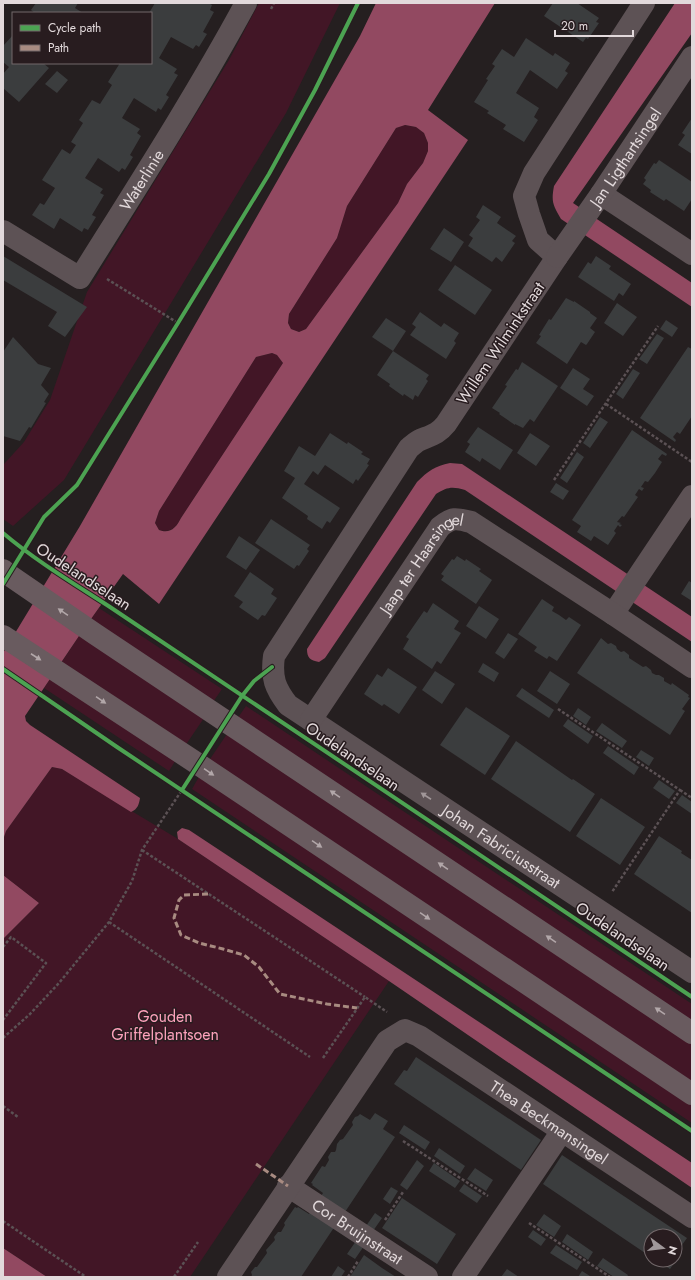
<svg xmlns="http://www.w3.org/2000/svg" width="695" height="1280" viewBox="0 0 695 1280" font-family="Jost,sans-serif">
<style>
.green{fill:#421626}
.water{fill:#924961;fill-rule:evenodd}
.building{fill:#3b3d3e}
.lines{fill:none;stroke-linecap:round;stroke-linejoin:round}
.path{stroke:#5b5154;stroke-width:2.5;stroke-dasharray:3 2;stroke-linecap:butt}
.minor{stroke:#5d5255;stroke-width:22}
.major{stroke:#695b5f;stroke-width:22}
.quiet{stroke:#a88b81;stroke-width:3;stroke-dasharray:6 3;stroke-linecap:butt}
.cycleway-casing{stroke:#281c1f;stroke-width:6}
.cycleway{stroke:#4ca352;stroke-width:4}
.oneway{fill:#b2a7a9}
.oneway2{fill:#a09698}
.labels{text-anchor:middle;stroke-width:3;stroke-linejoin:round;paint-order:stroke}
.street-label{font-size:16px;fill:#e2d9db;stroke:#281c1f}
.park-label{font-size:16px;fill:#fca1bb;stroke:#281c1f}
</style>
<rect width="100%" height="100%" fill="#251f20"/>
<path class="green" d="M259,3H340L286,113L64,480L13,526L3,519V463L4,464L24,442L50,400L87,292L229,60Z
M404,125L416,127L424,133L428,143V151L423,163L407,184L398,203L306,329L299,332L291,329L288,323L289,314L337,238L347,206L396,128Z
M272,353L277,355L283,363L181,518C176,528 170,533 159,530L155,523L159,511L256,357Z
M99,608L222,689L213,702L91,619Z
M81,633L206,715L185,746L61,663Z
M52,676L177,758L169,771L44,688Z
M246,706L692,1004V1024L237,719Z
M229,731L692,1041V1087L208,762Z
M52,767L62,769L178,839L389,981L190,1277H47L3,1248V939L39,903L3,875V840L6,831Z
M200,775L692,1103V1123L192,789Z"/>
<path class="water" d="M376,3H495L428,110L468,140L159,604L123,574L81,633L25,716L26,721L30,725L140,798C139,804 138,809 131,812L62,769L52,767L6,831L3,840V653L80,526L360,36ZM405,125L416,127L424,133L428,143V151L423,163L407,184L398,203L306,329L299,332L291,329L288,323L289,314L337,238L347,206L396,128ZM272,353L277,355L283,363L181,518C176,528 170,534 159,530L155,523L159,511L256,357Z
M675,3H692V33L573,203L692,283V307L561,219C553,205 551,202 554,186Z
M450,463L462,464L692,617V642L465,490C452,486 447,487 436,494L325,658L319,662C310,660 307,658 307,649L417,482C428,471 435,466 450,463Z
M182,828L189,830L692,1163V1188L389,981L178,839L177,832Z
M3,875L39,903L3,939Z
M3,1248L47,1277H3Z"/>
<path class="building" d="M36,3H78L75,8L83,13H35L31,10Z
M155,3H208L212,5L210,10L214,12L203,32L207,34L199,47L196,45L193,49L171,37L159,58L177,69L174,73L178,75L166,95L169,97L161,110L158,108L156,112L134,98L122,118L140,129L137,133L141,136L130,155L133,157L125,170L122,168L119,172L98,158L85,178L103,189L100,193L104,195L92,215L96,217L88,230L84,228L82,232L60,218L54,229L32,215L40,203L44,205L55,188L42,180L62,149L70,154L76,145L71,142L83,123L79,120L92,100L100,104L112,85L108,82L120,63L125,64L126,63H151V13H149Z
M553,3H577L599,18L596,22L599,23L588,39L586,38L583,42L544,16Z
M13,35V63H43L49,68L19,102L3,88V74L9,67L3,62V46Z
M526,38L553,56L555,53L570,63L565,71L568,73L557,89L530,70L516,93L539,108L534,117L538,120L524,142L503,129L506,125L487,113L489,111L474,102L488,80L486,79L495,66L492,64L502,49L514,57Z
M57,71L68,80L57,93L45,84Z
M692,118V154L678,145L685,135L682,133Z
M659,160L692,182V199L684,211L666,199L664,201L650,192L651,190L643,184L646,180L644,178L654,163L656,164Z
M483,205L501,217L497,223L516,236L512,241L515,243L502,262L496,257L492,262L468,246L473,238L469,235L480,220L476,217Z
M444,228L464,242L451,262L430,249Z
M3,256L87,307L65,337L48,326L57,312L3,280Z
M596,256L611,266L609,269L631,284L623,296L619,293L614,301L578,277L588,262L591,264Z
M455,265L492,290L475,315L438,290Z
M566,298L574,302V301L590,312V313L597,318L590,328L595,332L587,344L586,345L581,342L567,364L536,343L541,336L539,335L549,319L551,320Z
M617,303L637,317L623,336L604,323Z
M420,312L441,327L444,323L459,333L454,341L456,343L446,359L410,335L416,327L412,324Z
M386,318L406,331L393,351L372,337Z
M666,320L678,328L672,337L660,329Z
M657,334L664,338L647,364L639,359Z
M13,337L38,364L51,368L41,385L49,394L44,402L46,403L31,428L29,427L20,441L3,436V352Z
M688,347L692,349V416L680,434L677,432L673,437L676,440L675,442L640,418Z
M393,351L429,375L426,379L428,381L418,397L415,395L413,400L404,394L403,396L389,386L390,384L377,375Z
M522,362L558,386L534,422L530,419L523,428L515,424V425L499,414L500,413L492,408L507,386L505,385L516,369L518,370Z
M573,368L590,379L583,389L594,396L587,406L560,388Z
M633,369L640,373L623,399L616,394Z
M600,417L608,422L590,448L583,443Z
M478,427L513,450L500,470L482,458L480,462L465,452L470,444L467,442Z
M632,430L667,454L666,456L662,454L658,459L662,462L655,473L648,482L645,481L641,487L644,488L642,491L639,489L635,495L638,497L624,517L622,516L617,522L621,523L619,524L622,525L620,527L618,525L614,531L616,533L608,545L594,536L591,541L577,532L581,526L572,520Z
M330,433L347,444L348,442L363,452L361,454L370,459L367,464L369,465L358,481L356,479L353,484L325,465L318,475L313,471L304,484L340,508L330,523L327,521L322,529L307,519L308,516L282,498L295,478L284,471L299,446L315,456Z
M530,433L550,446L536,466L517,453Z
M577,452L584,457L567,483L560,478Z
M556,483L569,491L563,500L550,492Z
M271,519L310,545L307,549L309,551L299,566L297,565L294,569L255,543Z
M239,536L260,550L246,570L226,557Z
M457,556L465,561L466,559L481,569L479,571L492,580L476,604L441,580L444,576L441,574L452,559L454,560Z
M250,572L274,589L271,594L277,598L265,616L262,615L258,620L239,607L243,602L234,596Z
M689,581L692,583V601L681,594Z
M542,599L554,607L552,611L559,615L566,620L569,617L581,625L557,661L549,656L547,659L534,651L537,647L518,634Z
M433,603L459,621L454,629L461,633L441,664L437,661L432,669L403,649L409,639L406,637L424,611L427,613Z
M479,606L499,619L486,639L466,626Z
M508,633L518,639L504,659L495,653Z
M601,638L608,644L611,643L616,646L617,649L621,652L624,651L629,655V658L643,667L646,666L651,670L652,673L656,675H659L664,678V681L671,685L672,683L689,695L688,697L690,698L682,709L685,711L670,735L577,673Z
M483,663L499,673L494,682L478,672Z
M388,668L417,687L399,714L384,704L382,706L364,694L377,674L382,677Z
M435,671L455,684L442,704L422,690Z
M550,671L570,684L557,704L537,691Z
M522,688L554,710L549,718L516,696Z
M466,707L510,736L485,775L440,745Z
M578,708L591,717L586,725L573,716Z
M568,719L593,736L588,744L563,726Z
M602,723L627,741L622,748L596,731Z
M516,741L572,780L573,779L595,794L570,832L491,779Z
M608,746L639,767L634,775L603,753Z
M641,750L654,758L649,766L636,757Z
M659,780L675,791L669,799L653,788Z
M682,795L692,802V814L676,803Z
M601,798L645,827L620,865L576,836Z
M659,836L682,851L681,853L692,860V913L634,874Z
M416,1057L541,1140L521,1170L394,1084L404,1070L407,1071Z
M375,1113L388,1121L383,1129L395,1137L345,1212L321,1196L323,1193L312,1185L313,1184L311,1183L322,1166L325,1167L329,1160L328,1157L331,1152H335L336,1150L337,1144L340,1140L343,1139L353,1125L352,1122L355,1117L358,1116L360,1114L370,1120Z
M404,1125L430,1142L425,1150L399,1133Z
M439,1148L465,1166L460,1174L434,1156Z
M562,1155L687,1238L677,1252L680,1254L670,1269L656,1260H675V1236H651V1257L543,1184Z
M417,1160L424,1166L407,1190L400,1185Z
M434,1163L460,1181L455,1188L429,1171Z
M475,1168L493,1180L486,1191L467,1179Z
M464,1184L482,1196L477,1203L459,1191Z
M391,1187L398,1191L390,1204L383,1199Z
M402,1198L456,1234L437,1264L382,1228Z
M295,1207L297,1208L298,1207L309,1214L311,1211L335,1226L301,1277H251L252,1275L251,1272L255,1267H257L267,1253L266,1250L275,1240L274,1237L278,1232H281L285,1225L284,1223Z
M375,1213L382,1218L373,1231L366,1226Z
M544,1214L561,1226L554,1237L536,1225Z
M533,1230L546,1239L541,1246L528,1237Z
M567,1234L593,1252L588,1260L562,1242Z
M356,1241L364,1246L355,1259L347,1254Z
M556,1245L582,1262L577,1270L550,1253Z
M364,1255L382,1268L396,1277H350Z
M603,1258L628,1275L627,1277H614L597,1266Z
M338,1266L345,1271L341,1277H331Z
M507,1269L519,1277H501Z
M582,1271L590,1276L589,1277H578Z"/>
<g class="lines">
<path class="path" d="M271,9L274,3
M107,279L178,323
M606,404L692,462
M554,480L658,326
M558,709L680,790L612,892
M680,790L692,798
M142,850L365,997
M109,922L310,1057
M3,947L11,937L46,963L3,1020
M3,1038L30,1014L59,983L109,922L132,881L142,850L182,790
M323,1058L365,997L387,1012
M3,1106L18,1117
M403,1141L488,1196
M385,1220L403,1192
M3,1221L86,1277
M529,1223L610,1277
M174,1277L198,1242
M348,1277L358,1261"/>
<g class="minor">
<path id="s1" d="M644,3L534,173L524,196L529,214L538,240L557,257L446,424C438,434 432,435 420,440C417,441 413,445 409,448L274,656C271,678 275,688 288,705L692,972"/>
<path d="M601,194L692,254"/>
<path id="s2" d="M3,231L80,278C137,187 195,97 246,3"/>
<path id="s3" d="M557,257L601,194L692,57"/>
<path d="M613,614L692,496"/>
<path id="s4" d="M311,720L440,527C452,517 456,518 471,522L613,614L692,667"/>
<path id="s5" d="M288,1186L427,1277"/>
<path id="s6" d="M228,1277L387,1041L405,1030L419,1036L692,1217"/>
<path d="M463,1277L562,1131"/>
</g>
<path class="major" d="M3,570L9,575L95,634L692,1033
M3,636L198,764L692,1094"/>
<path class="quiet" d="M208,894L184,895L179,900L174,918L181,935L199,943L223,949L244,955L259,967L280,994L327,1004L357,1008
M256,1164L288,1186"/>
<defs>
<path id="cycleway" d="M3,533C36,561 73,583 110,607L692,997
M3,584L44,517L77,485L178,323L269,174L315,90L358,3
M3,669L117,747L692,1131
M182,790L242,696L254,681L272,667"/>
</defs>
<use href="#cycleway" class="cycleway-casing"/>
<use href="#cycleway" class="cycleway"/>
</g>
<defs><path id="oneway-solid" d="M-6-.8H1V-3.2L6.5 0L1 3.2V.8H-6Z"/></defs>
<g class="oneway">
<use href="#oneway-solid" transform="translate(63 612) rotate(-146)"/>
<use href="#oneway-solid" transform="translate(36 657) rotate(33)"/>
<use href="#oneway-solid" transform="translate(101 700) rotate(34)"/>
<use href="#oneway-solid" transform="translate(209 772) rotate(34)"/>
<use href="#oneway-solid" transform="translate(335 794) rotate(-146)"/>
<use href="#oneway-solid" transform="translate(317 844) rotate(34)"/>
<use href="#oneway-solid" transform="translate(443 866) rotate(-146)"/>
<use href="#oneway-solid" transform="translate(425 916) rotate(34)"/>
<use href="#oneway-solid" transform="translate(551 939) rotate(-146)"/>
<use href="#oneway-solid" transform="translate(660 1011) rotate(-146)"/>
</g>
<use class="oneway2" href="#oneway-solid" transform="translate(426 796) rotate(-147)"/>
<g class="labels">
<g class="street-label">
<text dy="6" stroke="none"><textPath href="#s3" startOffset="121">Jan Ligthartsingel</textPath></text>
<text dy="6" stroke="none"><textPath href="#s2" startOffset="206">Waterlinie</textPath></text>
<text transform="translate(500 343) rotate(-56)" y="6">Willem Wilminkstraat</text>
<text dy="6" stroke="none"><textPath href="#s4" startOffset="194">Jaap ter Haarsingel</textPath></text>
<text transform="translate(84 576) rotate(33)" y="6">Oudelandselaan</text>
<text transform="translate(353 756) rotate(34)" y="6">Oudelandselaan</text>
<text dy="6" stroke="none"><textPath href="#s1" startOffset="1101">Johan Fabriciusstraat</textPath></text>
<text transform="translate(623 936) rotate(34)" y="6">Oudelandselaan</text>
<text dy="6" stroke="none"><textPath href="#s6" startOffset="477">Thea Beckmansingel</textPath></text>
<text dy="6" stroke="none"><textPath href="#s5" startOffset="83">Cor Bruijnstraat</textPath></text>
</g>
<g class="park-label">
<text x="165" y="1022">Gouden<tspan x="165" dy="18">Griffelplantsoen</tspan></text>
</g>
</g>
<rect width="695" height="1280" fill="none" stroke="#e2d9db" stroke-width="8"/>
<rect x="12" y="12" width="140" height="52" fill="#281c1f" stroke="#72686a"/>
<rect x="20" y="25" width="20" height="6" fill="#4ca352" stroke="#72686a"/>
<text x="48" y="32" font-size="12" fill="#e2d9db">Cycle path</text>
<rect x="20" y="45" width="20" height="6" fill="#a88b81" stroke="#72686a"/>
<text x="48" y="52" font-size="12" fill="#e2d9db">Path</text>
<g transform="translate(663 1248) rotate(105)"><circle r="19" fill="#281c1f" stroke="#72686a"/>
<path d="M0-3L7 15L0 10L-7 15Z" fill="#a0989a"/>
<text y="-6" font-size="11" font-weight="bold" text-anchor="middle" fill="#e2d9db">N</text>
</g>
<path d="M555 30v6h78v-6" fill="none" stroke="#e2d9db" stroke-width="2"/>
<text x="561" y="30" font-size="12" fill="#e2d9db" stroke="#281c1f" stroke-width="3" paint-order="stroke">20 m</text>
</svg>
